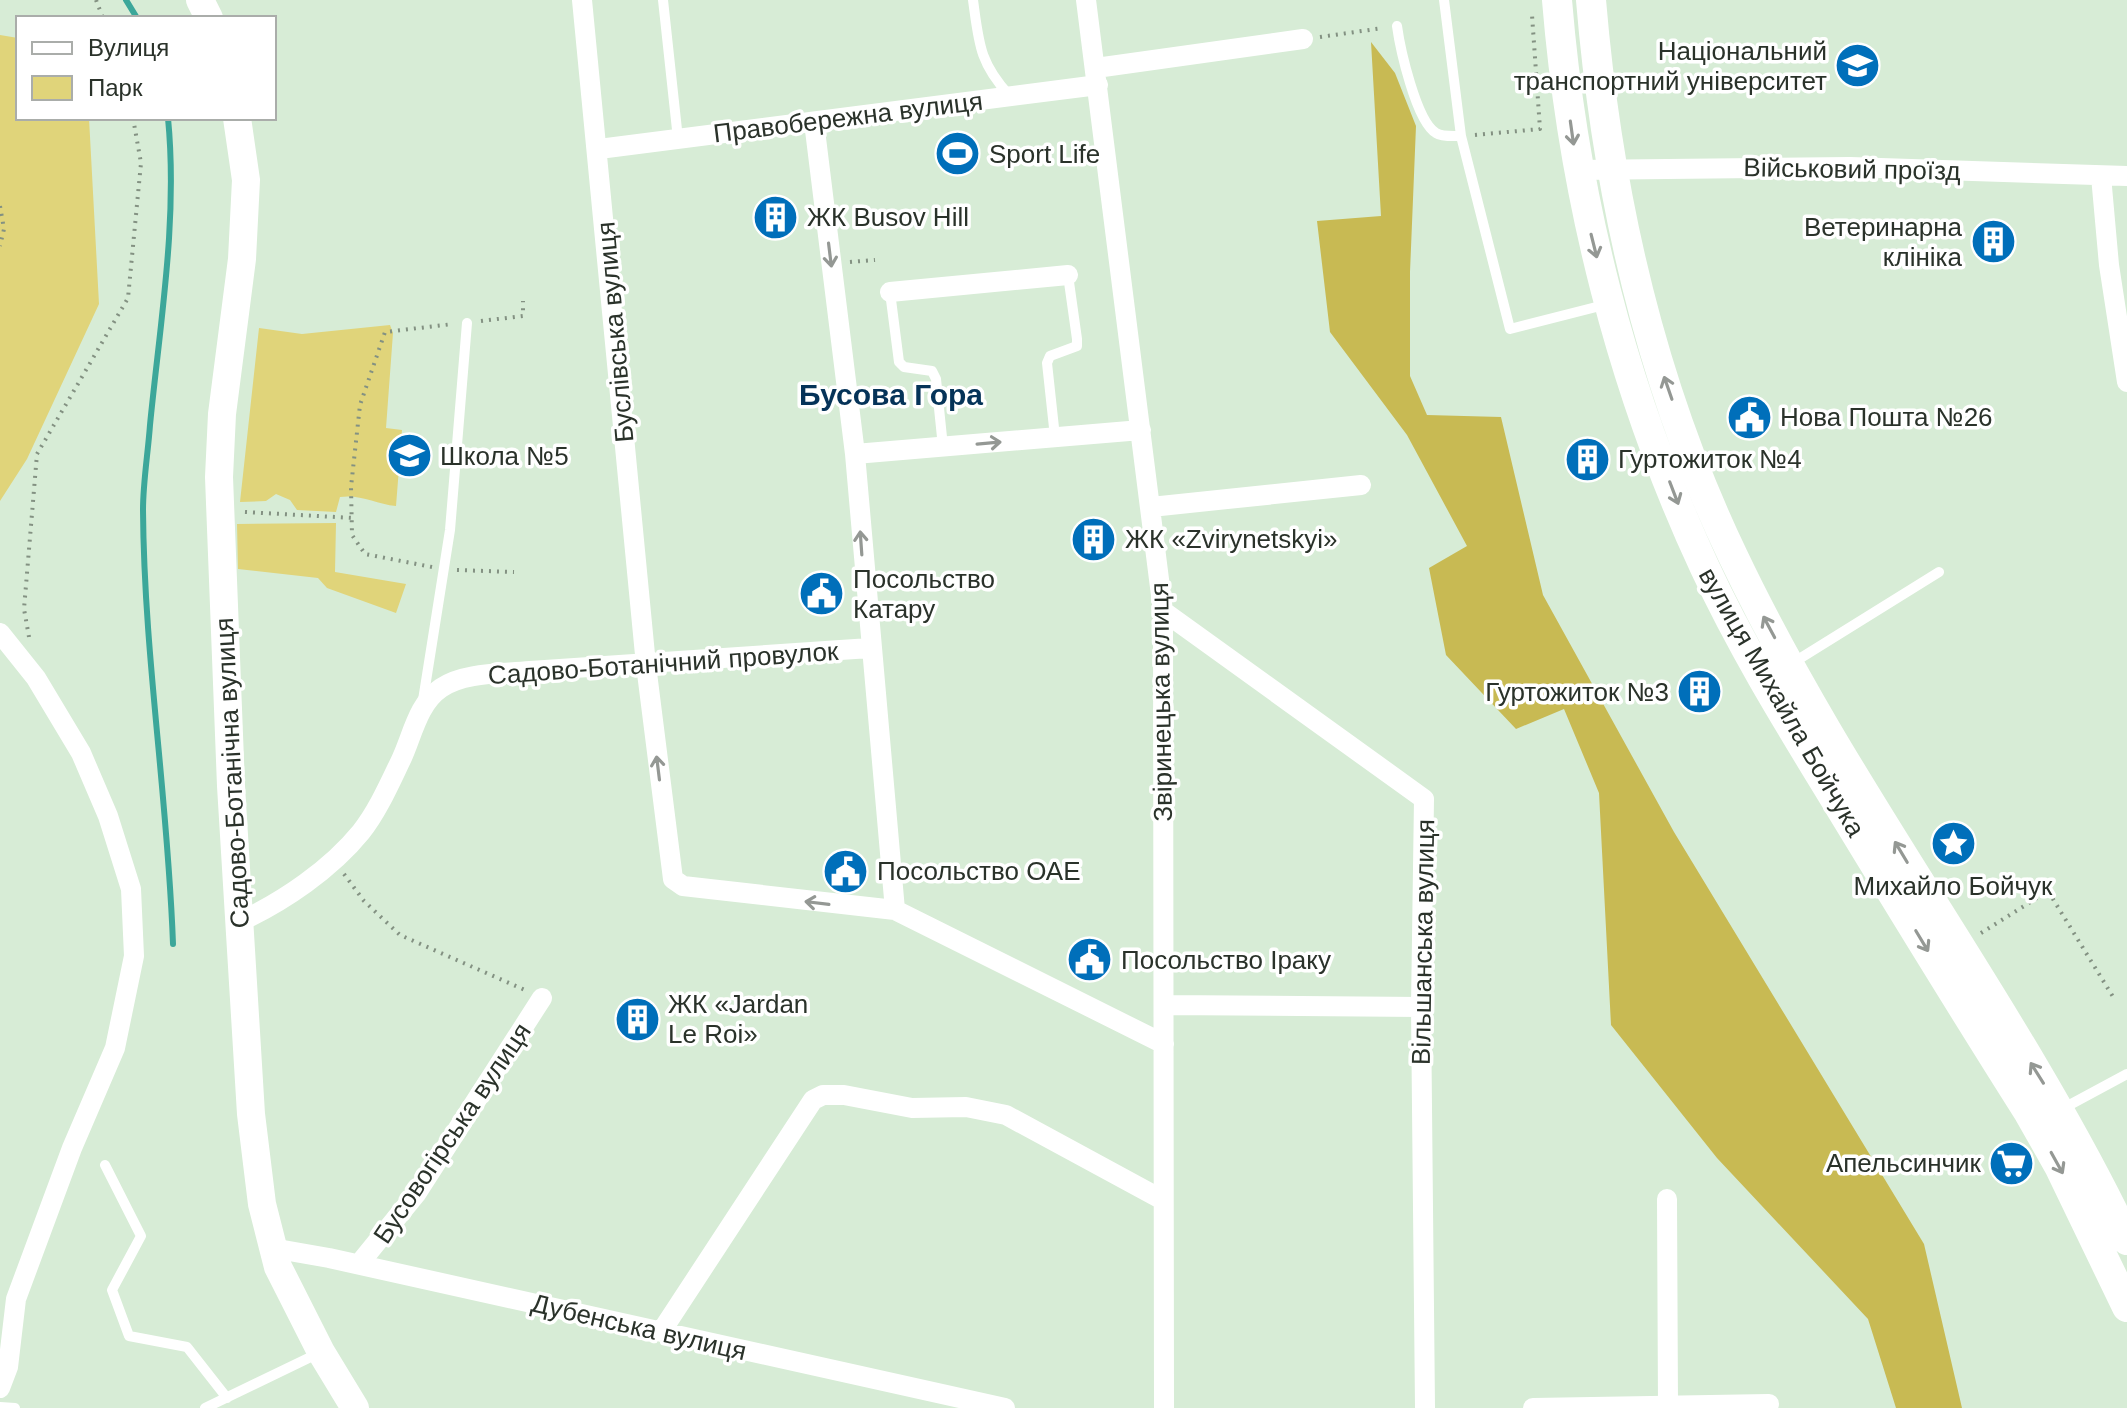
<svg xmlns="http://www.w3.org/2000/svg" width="2127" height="1408" viewBox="0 0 2127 1408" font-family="Arial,sans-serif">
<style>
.green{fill:#e0d47a}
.forest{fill:#c8ba53}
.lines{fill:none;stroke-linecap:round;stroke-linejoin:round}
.stream{stroke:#3ca79a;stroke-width:6}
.path{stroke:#839182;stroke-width:4;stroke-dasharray:2 6;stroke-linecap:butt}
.lane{stroke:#fff;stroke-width:10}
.street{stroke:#fff;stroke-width:20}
.secondary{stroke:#fff;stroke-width:28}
.primary{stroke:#fff;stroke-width:30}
.oneway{stroke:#949894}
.labels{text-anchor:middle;stroke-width:7;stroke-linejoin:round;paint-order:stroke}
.poi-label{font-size:26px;fill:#2a322a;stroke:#fff;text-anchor:start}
.street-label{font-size:26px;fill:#2a322a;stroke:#fff}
.quarter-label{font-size:30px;font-weight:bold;fill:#053358;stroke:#fff}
</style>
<rect width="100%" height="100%" fill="#d7ecd6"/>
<path class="green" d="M0,35L18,38V118H89L99,304L27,459L0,501Z
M390,325L393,333L386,428L402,430L396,506C376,504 360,494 340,497L336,512L297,510L290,500L276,494L266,501L240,502L259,328L302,334Z
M336,523L335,572L406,584L396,613L327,588L318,578L238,569L237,524Z"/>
<path class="forest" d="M1371,42L1395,73L1416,126L1410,272V376L1427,415L1501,417L1543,595L1674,832L1924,1244L1962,1408H1896L1868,1319L1717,1158L1611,1025L1599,793L1564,709L1516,729L1446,655L1429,568L1467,546L1407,435L1330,332L1317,221L1381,216Z"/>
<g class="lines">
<path class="stream" d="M126,0L137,18
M168,118C178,220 160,323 150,425C148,453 143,482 143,510C144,655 168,799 173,944"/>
<path class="path" d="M96,0L103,18
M1320,37L1383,28
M1475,135L1540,129L1532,15
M0,206L4,229L0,246
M850,262L875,260
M481,321L523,316V301
M245,512L354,518
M432,567L365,554L352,535L351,487L360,405L385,332L453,324
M457,570L514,572
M29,637L24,609L37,454L128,298L141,163L133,118
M344,874L364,901L400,935L525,990
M1981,933L2048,891L2115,1000"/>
<path class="lane" d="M663,0L678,139
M973,0C979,43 979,62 1009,95
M1444,0L1461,136L1510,329L1608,304
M1397,26C1400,48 1416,121 1436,133C1442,137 1453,136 1461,136
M890,292L899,362L904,367L932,371L936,379L943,447
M1055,437L1047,363L1050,356L1077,346V339L1068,275
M1791,664L1939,572
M423,700L450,530L467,323
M2062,1109L2127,1074
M105,1165L141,1236L112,1290L129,1336L187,1347L227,1398
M0,1407L15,1408
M205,1408L319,1353"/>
<path class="street" d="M582,0L646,665L673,879L683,886L895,910L1164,1044
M1086,0L1163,611L1164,1408
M1096,68L1303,39
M814,122L855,454L895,910
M599,149L1098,85
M1577,170L1850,167L2127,176
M2101,176L2109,265L2127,382
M890,292L1068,275
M855,454L1141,430
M1151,507L1361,485
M1163,611L1424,799L1421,1007L1425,1408
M0,633L36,678L81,753L108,816L131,889L134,956L115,1048L72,1148L16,1299L8,1367L0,1388
M239,922C283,902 331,869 361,832C377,812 389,785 400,762C412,738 417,704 441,688C464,672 503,674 530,671L870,648
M1164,1005L1421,1007
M1667,1199L1668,1406
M272,1248L329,1258L1005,1408
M359,1264L416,1194L542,998
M661,1332L813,1100L823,1095H844L912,1108L966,1107L1006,1115L1161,1199
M1533,1408L1769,1404"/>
<path class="secondary" d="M200,0L209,18
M237,118L246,180L242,259L222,414L219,477L231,786L251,1114L262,1204L278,1267L321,1352L355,1408"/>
<path class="primary" d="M1557,0C1573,196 1622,390 1705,568C1744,652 1793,730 1841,809C1903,911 1965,1012 2029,1113L2059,1166L2127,1307
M1591,0C1607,191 1650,383 1733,556C1846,794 2013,1002 2127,1240"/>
</g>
<defs><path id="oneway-shaft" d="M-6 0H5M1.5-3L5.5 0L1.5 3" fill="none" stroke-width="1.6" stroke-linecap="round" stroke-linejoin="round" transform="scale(2)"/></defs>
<g class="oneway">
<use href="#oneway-shaft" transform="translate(1572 133) rotate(82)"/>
<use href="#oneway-shaft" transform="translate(1594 246) rotate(76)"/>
<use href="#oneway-shaft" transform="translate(830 255) rotate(83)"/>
<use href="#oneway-shaft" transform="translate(1668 388) rotate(-109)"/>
<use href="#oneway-shaft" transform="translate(989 443) rotate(-5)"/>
<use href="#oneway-shaft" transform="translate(1674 493) rotate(69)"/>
<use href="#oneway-shaft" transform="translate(861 543) rotate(-94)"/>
<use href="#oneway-shaft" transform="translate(1769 627) rotate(-118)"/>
<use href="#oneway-shaft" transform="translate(658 768) rotate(-97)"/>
<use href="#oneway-shaft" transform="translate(1901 852) rotate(-121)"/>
<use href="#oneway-shaft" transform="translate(817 903) rotate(-173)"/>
<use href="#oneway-shaft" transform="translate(1922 941) rotate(59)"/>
<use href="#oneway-shaft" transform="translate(2037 1073) rotate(-122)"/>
<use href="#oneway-shaft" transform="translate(2057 1163) rotate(61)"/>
</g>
<defs>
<symbol id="university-disc" viewBox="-11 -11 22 22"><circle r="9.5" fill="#006fba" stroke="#fff"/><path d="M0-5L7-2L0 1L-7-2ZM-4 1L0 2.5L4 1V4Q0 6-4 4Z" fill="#fff"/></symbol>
<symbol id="stadium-disc" viewBox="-11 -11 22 22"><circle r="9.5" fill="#006fba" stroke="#fff"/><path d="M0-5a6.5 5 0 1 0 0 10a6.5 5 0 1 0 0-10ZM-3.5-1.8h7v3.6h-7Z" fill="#fff"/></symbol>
<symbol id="building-disc" viewBox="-11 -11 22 22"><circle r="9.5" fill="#006fba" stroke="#fff"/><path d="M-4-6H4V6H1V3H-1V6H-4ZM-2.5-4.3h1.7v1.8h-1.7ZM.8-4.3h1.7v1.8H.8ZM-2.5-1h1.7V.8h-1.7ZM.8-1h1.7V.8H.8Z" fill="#fff"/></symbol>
<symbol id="civic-disc" viewBox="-11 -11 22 22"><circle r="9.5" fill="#006fba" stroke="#fff"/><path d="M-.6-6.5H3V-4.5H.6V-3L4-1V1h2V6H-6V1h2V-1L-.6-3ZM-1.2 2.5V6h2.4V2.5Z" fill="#fff"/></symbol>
<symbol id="school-disc" viewBox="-11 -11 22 22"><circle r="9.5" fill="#006fba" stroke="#fff"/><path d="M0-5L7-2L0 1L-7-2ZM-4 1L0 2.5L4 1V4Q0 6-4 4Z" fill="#fff"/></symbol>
<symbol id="sight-disc" viewBox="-11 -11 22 22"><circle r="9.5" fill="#006fba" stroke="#fff"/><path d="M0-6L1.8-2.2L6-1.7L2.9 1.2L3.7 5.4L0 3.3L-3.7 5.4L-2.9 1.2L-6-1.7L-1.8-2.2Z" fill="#fff"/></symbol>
<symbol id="supermarket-disc" viewBox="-11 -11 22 22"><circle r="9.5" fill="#006fba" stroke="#fff"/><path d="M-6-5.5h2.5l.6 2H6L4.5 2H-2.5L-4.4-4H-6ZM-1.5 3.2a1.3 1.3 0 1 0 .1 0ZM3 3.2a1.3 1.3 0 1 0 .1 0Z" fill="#fff"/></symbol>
</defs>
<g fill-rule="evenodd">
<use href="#university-disc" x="1832" y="40" width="51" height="51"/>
<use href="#stadium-disc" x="932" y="128" width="51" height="51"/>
<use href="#building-disc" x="750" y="192" width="51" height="51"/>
<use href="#building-disc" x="1968" y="216" width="51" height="51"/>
<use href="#civic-disc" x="1724" y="392" width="51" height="51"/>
<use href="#school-disc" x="384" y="430" width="51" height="51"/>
<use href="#building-disc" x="1562" y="434" width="51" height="51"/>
<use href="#building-disc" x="1068" y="514" width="51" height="51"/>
<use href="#civic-disc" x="796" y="568" width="51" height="51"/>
<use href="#building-disc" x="1674" y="666" width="51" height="51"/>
<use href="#sight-disc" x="1928" y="818" width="51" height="51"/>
<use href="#civic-disc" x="820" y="846" width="51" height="51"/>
<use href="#civic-disc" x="1064" y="934" width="51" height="51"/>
<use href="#building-disc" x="612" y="994" width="51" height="51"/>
<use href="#supermarket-disc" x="1986" y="1138" width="51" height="51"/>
</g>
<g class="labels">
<g class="poi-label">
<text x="1827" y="60" text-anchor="end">Національний<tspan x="1827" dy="30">транспортний університет</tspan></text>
<text x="989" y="163">Sport Life</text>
<text x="807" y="226">ЖК Busov Hill</text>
<text x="1962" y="236" text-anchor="end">Ветеринарна<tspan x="1962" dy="30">клініка</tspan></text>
<text x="1780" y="426">Нова Пошта №26</text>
<text x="440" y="465">Школа №5</text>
<text x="1618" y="468">Гуртожиток №4</text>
<text x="1125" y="548">ЖК «Zvirynetskyi»</text>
<text x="853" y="588">Посольство<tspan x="853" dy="30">Катару</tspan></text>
<text x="1669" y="701" text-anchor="end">Гуртожиток №3</text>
<text x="877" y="880">Посольство ОАЕ</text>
<text x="1953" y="895" text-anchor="middle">Михайло Бойчук</text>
<text x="1121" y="969">Посольство Іраку</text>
<text x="668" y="1013">ЖК «Jardan<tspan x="668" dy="30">Le Roi»</tspan></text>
<text x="1981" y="1172" text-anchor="end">Апельсинчик</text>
</g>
<g class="street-label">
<text transform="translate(848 117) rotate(-7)" y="9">Правобережна вулиця</text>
<text transform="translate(1852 169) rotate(1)" y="9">Військовий проїзд</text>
<text transform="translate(615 332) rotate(-95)" y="9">Буслівська вулиця</text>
<text transform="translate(663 663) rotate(-4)" y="9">Садово-Ботанічний провулок</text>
<text transform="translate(1161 702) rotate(-91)" y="9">Звіринецька вулиця</text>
<text transform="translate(1782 702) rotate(60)" y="9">вулиця Михайла Бойчука</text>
<text transform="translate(232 773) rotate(-93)" y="9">Садово-Ботанічна вулиця</text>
<text transform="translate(1423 942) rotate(-89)" y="9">Вільшанська вулиця</text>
<text transform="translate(452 1133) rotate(-56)" y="9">Бусовогірська вулиця</text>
<text transform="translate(639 1327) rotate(13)" y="9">Дубенська вулиця</text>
</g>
<g class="quarter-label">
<text x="891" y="405">Бусова Гора</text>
</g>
</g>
<rect x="16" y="16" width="260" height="104" fill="#ffffff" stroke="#aaadaa" stroke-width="2"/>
<rect x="32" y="42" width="40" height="12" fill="#ffffff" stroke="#aaadaa" stroke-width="2"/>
<text x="88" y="56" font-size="24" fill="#2a322a">Вулиця</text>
<rect x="32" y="76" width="40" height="24" fill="#e0d47a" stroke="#aaadaa" stroke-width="2"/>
<text x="88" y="96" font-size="24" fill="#2a322a">Парк</text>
</svg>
